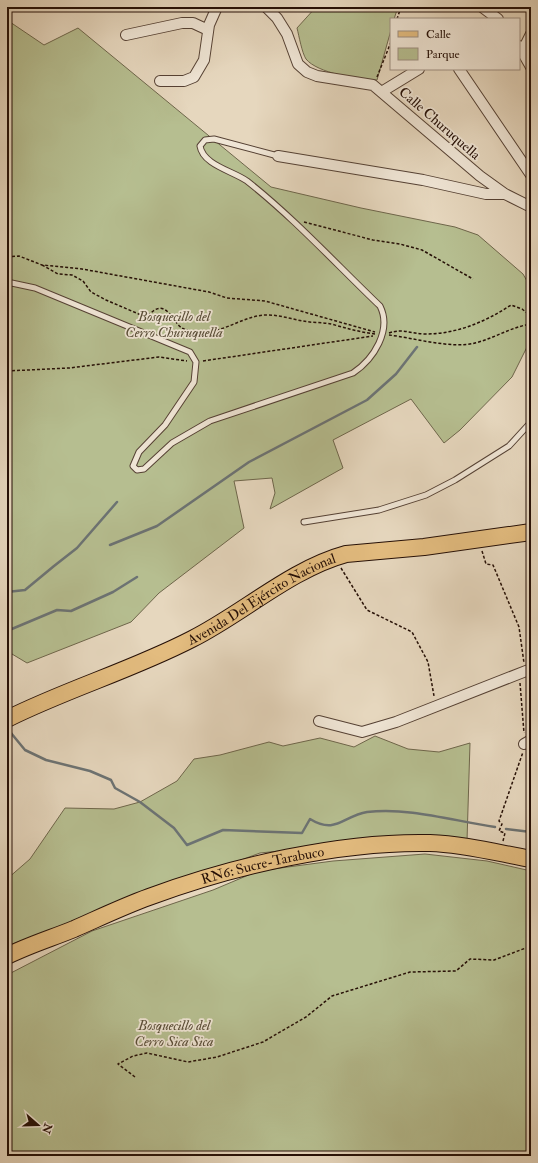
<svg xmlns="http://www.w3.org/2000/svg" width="538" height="1163" viewBox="0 0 538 1163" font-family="'IM FELL Double Pica',serif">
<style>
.green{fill:#b6be90;stroke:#6e664b}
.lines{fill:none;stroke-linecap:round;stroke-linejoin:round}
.stream{stroke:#6c7374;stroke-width:2.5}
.service-casing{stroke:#554134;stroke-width:7}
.minor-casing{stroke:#554134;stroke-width:12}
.primary-casing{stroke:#250f06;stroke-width:18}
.trunk-casing{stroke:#250f06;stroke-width:18}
.path{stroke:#250f06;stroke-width:1.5;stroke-dasharray:3 2;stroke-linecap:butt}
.service{stroke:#efe5d5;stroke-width:5}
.minor{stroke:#efe5d5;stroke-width:10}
.primary{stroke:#e3bc7f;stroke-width:16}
.trunk{stroke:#e3bc7f;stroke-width:16}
.labels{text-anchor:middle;stroke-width:3.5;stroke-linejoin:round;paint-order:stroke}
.street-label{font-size:14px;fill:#250f06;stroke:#efe5d5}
.park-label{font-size:14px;font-style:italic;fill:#584c36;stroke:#efe5d5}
</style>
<rect width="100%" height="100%" fill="#e6d7be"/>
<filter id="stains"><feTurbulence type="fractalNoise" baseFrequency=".005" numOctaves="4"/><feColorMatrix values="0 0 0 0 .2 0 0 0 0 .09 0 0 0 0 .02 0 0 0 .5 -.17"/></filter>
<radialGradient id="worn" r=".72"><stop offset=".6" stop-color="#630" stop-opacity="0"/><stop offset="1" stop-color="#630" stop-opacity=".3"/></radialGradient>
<path class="green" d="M316,7H398L394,19H391V30L377,80C359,80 317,73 306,59C302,53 299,36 297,28Z
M7,20L44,45L78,28L271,187L361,208L455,227L478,235L523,274L531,288V339L512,377L460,430L444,443L411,399L333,440L343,468L270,509L275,493L272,478L234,481L244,528L159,593L131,622L27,663L7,651Z
M375,736L408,749L439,752L470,743L467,841L327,846L260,853L7,946V879L30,859L65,808L114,809L140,802L177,781L194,759L220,755L269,742L283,746L320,738L354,747Z
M425,854L487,861L531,871V1156H7V975L92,931L213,890L258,871L333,861Z"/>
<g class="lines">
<path class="stream" d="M110,545L157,526L249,462L367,400L396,374L417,347
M7,592L25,590L54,566L77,548L117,502
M7,631L57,610L71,611L113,592L137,577
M11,733L25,750L46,760L90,771L111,780L115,788L140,802L174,828L187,845L223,830L302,833L310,819C336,835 343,816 367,812C410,807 453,821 495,827
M506,829L531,832"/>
<defs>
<path id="service" d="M7,282L35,288L190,352L196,362L194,382L165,425L139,452L133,466L137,470L144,469L172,443L210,421L353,373C374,359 392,330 380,306C337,265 294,218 247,181C233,171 203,165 200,146L205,140L214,139L278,156
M304,522L379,510L426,495L455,480L509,446L531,422"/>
<path id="minor" d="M266,7L277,18L287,34L298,64L307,72L317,76L373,85L480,176L505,194L531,207
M482,7L498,19
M126,35L182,23H193L208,30
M519,46L531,67
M522,52L531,34
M459,69L531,175
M160,81H184L194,77L204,60L209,25L217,7
M383,91L419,69
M278,156L423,180L486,194H505
M319,721L362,732L396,722L531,669
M524,744L531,740"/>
<g id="primary">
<path id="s1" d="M7,719C67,689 132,670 192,639C242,614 291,569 346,554L424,547L531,532"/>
</g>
<g id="trunk">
<path id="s2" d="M7,956C29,945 52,938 74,929C99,918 124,906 149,897C233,866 340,841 430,843C463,844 498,853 531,859"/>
</g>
</defs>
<use href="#service" class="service-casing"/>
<use href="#minor" class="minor-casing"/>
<use href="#primary" class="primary-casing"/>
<use href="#trunk" class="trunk-casing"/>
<path class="path" d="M397,19L401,7
M377,77L391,42
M304,222L373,240L400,244L422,250L473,279
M7,257L19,256L42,265L82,269L209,292L227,298L265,301L375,332
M42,265L58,274L72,275L83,281L91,292L106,300L141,315L150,314C166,297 173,323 182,328C185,330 193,332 197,332C222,335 243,315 267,315C280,315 291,319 303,321C312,323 322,322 331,324C346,328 359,332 375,334
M389,333C403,328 411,334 425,334C457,334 485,322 511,305L522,309L531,316
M389,335C414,338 451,349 475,343C495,338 511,327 531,324
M203,361L373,336
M7,371L69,368L159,357L187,361
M482,551L486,564L493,565L519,627L524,663
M341,568L367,610L412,632L428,662L434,696
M520,683L524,733
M503,841L505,833L499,831L502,824L499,821L523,752
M135,1077L118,1064L133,1056L147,1053L188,1062L217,1057L263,1042L306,1017L332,996L410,972L456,971L470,959L494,960L531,946"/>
<use href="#service" class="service"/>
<use href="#minor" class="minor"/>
<use href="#primary" class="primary"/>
<use href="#trunk" class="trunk"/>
</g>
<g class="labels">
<g class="street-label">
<text transform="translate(440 123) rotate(41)" y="5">Calle Churuquella</text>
<text dy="5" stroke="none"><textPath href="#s1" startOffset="282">Avenida Del Ejército Nacional</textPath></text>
<text dy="5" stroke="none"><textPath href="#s2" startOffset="272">RN6: Sucre-Tarabuco</textPath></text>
</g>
<g class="park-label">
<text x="174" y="321">Bosquecillo del<tspan x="174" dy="16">Cerro Churuquella</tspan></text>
<text x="174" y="1030">Bosquecillo del<tspan x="174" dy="16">Cerro Sica Sica</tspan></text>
</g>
</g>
<rect width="538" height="1163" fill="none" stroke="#e6d7be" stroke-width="24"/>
<rect x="8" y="8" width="522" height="1147" fill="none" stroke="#250f06" stroke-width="2"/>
<rect x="12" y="12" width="514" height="1139" fill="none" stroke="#250f06"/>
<rect x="390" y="18" width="130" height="52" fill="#efe5d5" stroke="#9e8f82"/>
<rect x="398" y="31" width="20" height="6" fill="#e3bc7f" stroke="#9e8f82"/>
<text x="426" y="38" font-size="12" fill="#250f06">Calle</text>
<rect x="398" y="48" width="20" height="12" fill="#b6be90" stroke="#9e8f82"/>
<text x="426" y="58" font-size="12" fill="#250f06">Parque</text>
<g transform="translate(38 1125) rotate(110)" stroke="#efe5d5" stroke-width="3" paint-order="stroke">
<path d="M0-3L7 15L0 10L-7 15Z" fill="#250f06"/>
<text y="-6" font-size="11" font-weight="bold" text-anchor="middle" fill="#250f06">N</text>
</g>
<rect width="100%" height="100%" filter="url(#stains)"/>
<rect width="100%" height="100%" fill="url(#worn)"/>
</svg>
